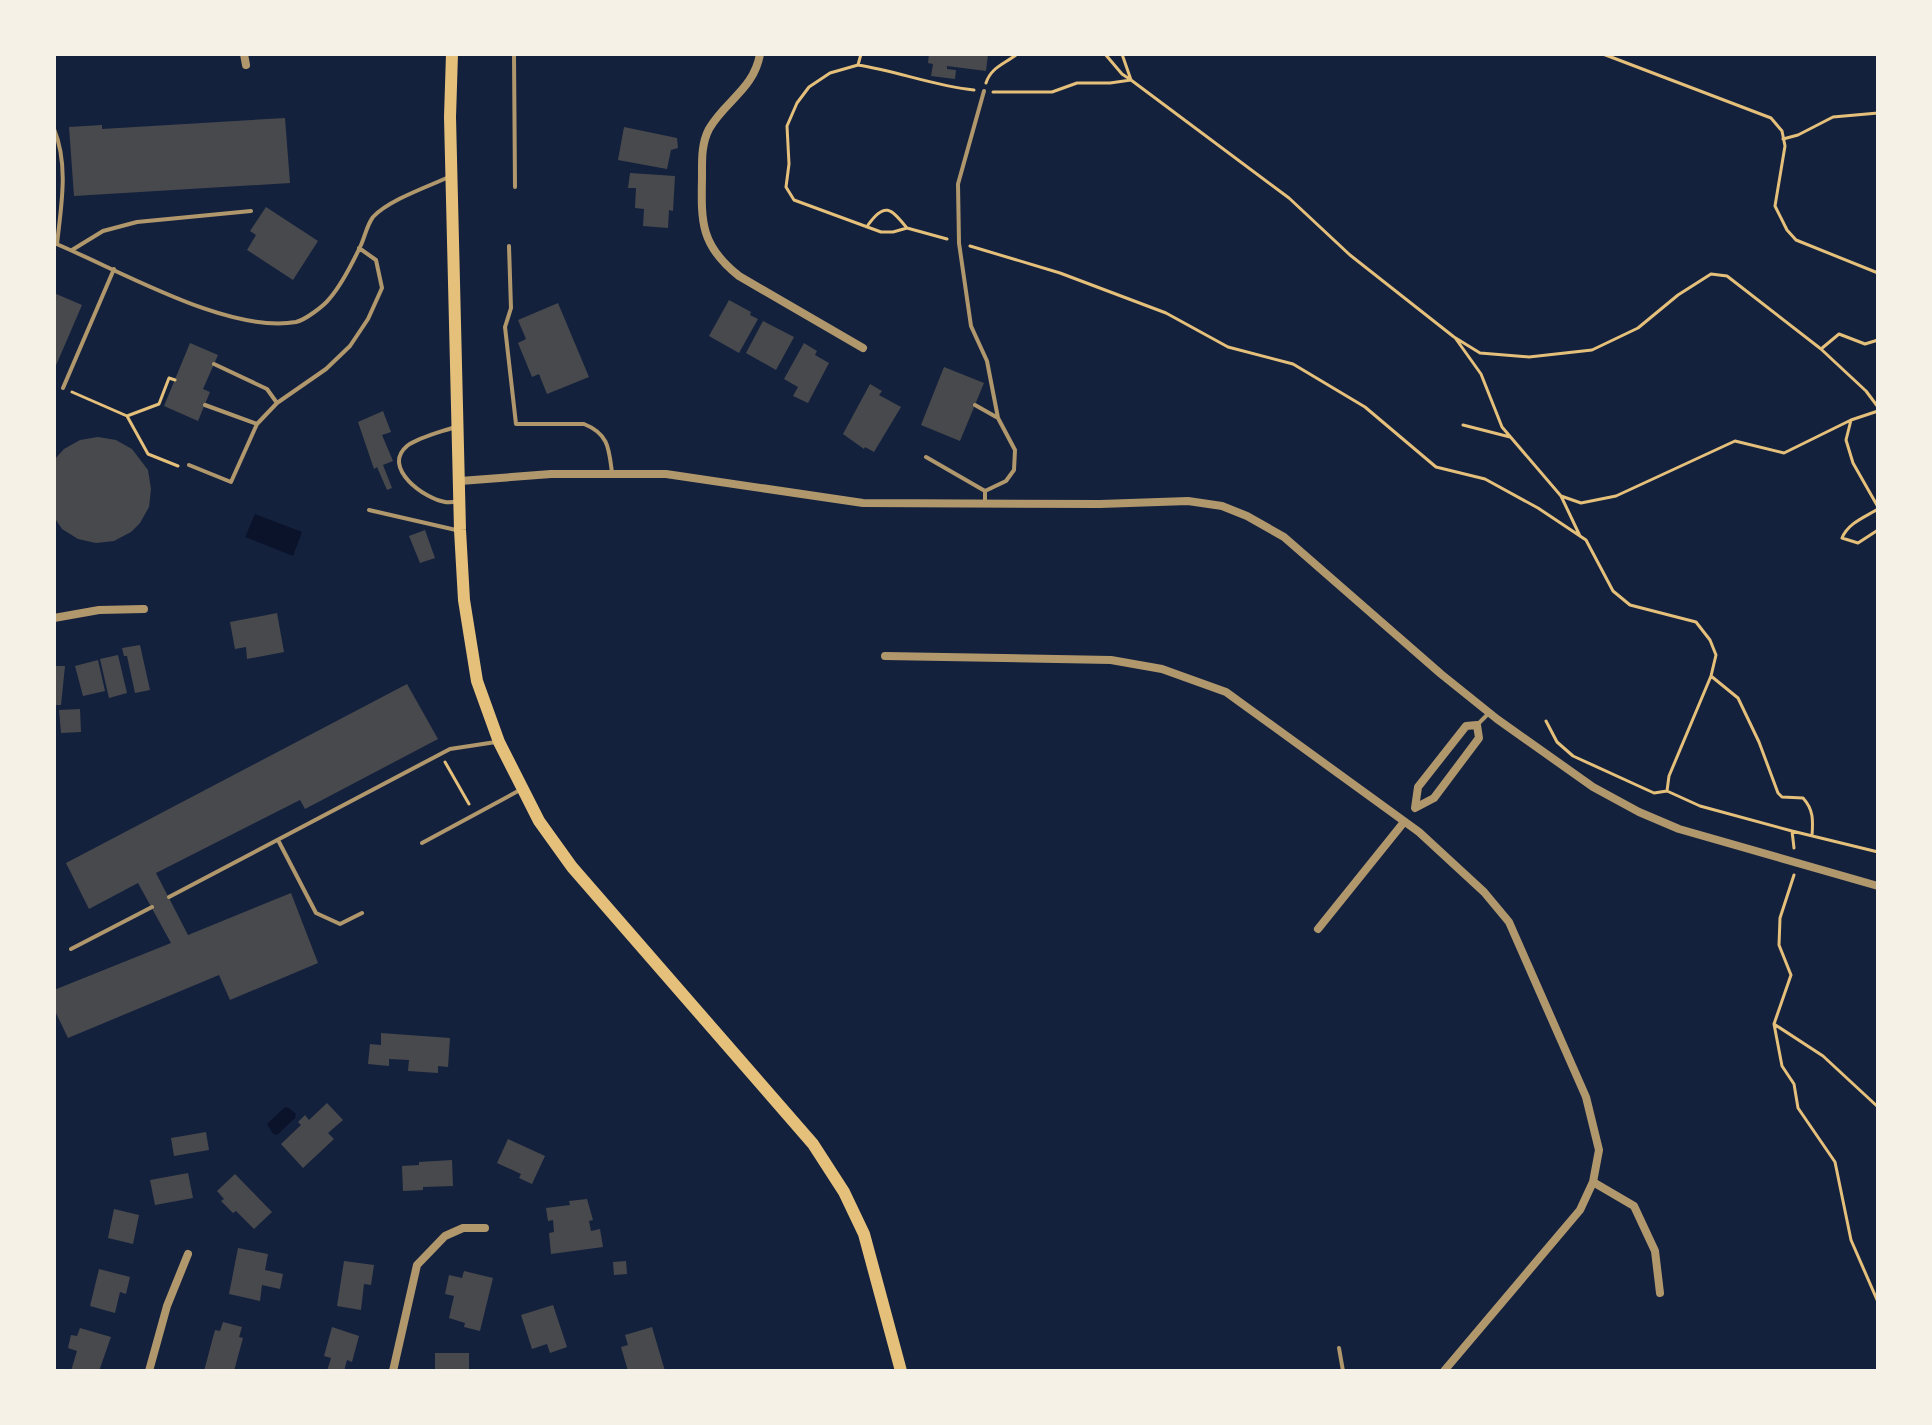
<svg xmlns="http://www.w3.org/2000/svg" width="1932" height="1425" viewBox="0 0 1932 1425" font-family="Helvetica,sans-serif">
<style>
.water{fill:#0b132b}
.building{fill:#48494c}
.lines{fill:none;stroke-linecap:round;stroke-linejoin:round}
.path{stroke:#e5c07b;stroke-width:3}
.service{stroke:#b1986c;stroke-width:4}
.minor{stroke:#b1986c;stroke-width:8}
.primary{stroke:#e5c07b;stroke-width:12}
</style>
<rect width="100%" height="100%" fill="#14213d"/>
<path class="water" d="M255,514L302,532L293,556L245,537Z
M285,1107L289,1108L296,1114L295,1118L277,1135L273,1134L267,1124Z"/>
<path class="building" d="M929,54H988L986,71L947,66V69L956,70L955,79L931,76L933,64L928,63Z
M285,118L290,183L74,196L69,127L102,125V129Z
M624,127L677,138L678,148L671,150L667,169L618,160Z
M630,173L675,176L673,211L669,210L668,228L643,226L644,209L635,208L636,188H628Z
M266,207L318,241L293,280L247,250L256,235L250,231Z
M54,293L82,305L54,370Z
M729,300L751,312L750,315L758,319L739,353L709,336Z
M558,303L589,377L547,394L539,374L532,377L518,343L526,339L518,320Z
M763,321L794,337L776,370L746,353Z
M190,343L218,355L203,389L210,392L198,421L164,406Z
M804,343L817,351L815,355L829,363L808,403L793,396L798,387L784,379Z
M944,367L984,383L960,441L921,425Z
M870,384L882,391L879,395L901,407L874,452L865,447L864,449L843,434Z
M383,411L391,432L382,435L393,461L383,465L392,488L387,490L377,467L374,469L358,422Z
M98,437L116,440L132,449L148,470L151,489L149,507L140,523L131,532L114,541L96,543L78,539L62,529L54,517V460L64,449L80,440Z
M425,530L435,558L420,563L409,536Z
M277,613L284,652L247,659L246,647L235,649L230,622Z
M140,645L150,690L135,693L127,656H124L122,648Z
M118,655L127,693L109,698L100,659Z
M98,660L105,691L83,696L75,666Z
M54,666H65L61,705H54Z
M407,684L438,739L305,809L300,800L156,873L188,935L291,893L318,963L230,1000L219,975L68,1038L54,1009V990L171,943L138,883L89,909L66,863Z
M80,709L81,732L61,733L59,710Z
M381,1033L450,1038L448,1067L438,1066V1073L408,1071L409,1060L389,1059V1066L368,1064L370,1044L381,1045Z
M327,1103L343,1120L328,1133L334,1139L303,1168L281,1144L301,1125L298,1122L305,1115L309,1120Z
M206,1132L209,1150L174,1156L171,1138Z
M508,1139L545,1156L532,1184L519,1178L521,1174L497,1163Z
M452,1160L453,1186L423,1187V1190L403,1191L402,1166L419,1165V1162Z
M188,1173L193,1198L155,1205L150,1180Z
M235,1174L272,1212L254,1229L236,1211L233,1213L221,1201L224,1199L217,1191Z
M587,1199L593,1220L589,1221L591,1231L600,1229L603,1247L551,1254L549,1233L554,1232L553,1220L548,1221L546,1208L570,1205L569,1201Z
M114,1209L139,1215L133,1244L108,1238Z
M238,1248L268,1254L265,1270L283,1274L280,1289L262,1285L260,1301L229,1294Z
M344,1261L374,1265L371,1285L364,1284L361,1310L337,1306Z
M626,1261L627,1274L614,1275L613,1262Z
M99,1269L130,1277L126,1294L120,1292L115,1313L90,1306Z
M464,1271L493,1278L480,1331L464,1327L465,1323L449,1318L454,1296L445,1294L449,1275L462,1278Z
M553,1305L567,1347L550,1353L547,1344L532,1349L521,1315Z
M223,1322L242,1327L239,1337L243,1338L234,1371H204L215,1330L220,1331Z
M332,1327L359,1336L352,1362L347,1360L344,1371H327L331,1358L324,1356Z
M652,1327L665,1371H628L621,1347L628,1345L625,1335Z
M80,1328L111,1337L99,1371H71L77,1351L68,1348L71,1335L77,1336Z
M435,1353H469V1371H435Z"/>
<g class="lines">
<path class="path" d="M861,54L858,65L830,73L809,87L797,103L787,126L789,164L786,187L794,200L881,232H893L907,228L947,239
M1105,54L1122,74L1131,80
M1122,54L1131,80L1289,198L1350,255L1454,337L1480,353L1529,357L1592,350L1638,328L1678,295L1711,274L1727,276L1821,349L1839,334L1865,344L1878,340
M1603,54L1771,118L1782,131L1785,146L1775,206L1787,230L1796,240L1878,273
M858,65C897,71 934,86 974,90
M986,83C991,67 1005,64 1017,54
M993,92H1052L1077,83H1110L1131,80
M1783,139L1798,135L1833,117L1878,113
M868,225C885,201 891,209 907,228
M970,246L1060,273L1166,313L1228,347L1293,364L1365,407L1436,467L1485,479L1538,508L1586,540L1613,591L1630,605L1696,622L1710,640L1716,655L1711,676L1669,776L1667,791L1654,793L1573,756L1557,742L1546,721
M1456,339L1481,374L1502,427L1561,496L1581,503L1616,496L1735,441L1784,453L1851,420
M1822,350L1866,391L1878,407
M72,392L127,416L159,404L169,378L175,380
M1878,411L1851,420L1846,440L1853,463L1878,507
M127,416L148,454L178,466
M1463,425L1510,437
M1561,496L1580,536
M1878,509C1865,517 1848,523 1842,538L1858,543L1878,530
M1711,676L1738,698L1759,742L1778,793L1782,797L1803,798C1814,810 1813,821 1812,836
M445,762L469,804
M1667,791L1700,806L1792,831L1794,848
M1792,831L1878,852
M1794,875L1780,918L1779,945L1791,975L1774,1024L1782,1066L1794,1084L1798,1108L1835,1162L1851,1240L1878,1302
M1774,1024L1823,1056L1878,1107"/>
<path class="service" d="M514,54L515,187
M984,91L958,184L959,243L971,326L987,361L998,418
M54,129C69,165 61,207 57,244
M54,243C118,269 227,334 296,322C305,320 324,306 330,298C342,284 353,262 361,245C365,236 367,225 373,217C389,200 427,187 449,177
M509,246L511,308L505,327L516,424H584C609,434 609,449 612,473
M72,250L103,231L137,222L251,211
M214,364L267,389L277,403
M63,388L114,269
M205,405L257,424
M975,405L998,418L1015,450L1014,470L1006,481L985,491V502
M455,427C441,432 419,437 407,446C381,468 425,499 445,502C450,503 454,502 458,501
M926,457L985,491
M189,465L231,482L257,424L277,403L326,369L350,346L368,319L382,288L376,260L359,248
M369,510L456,530
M1477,725L1489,713
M278,840L316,913L340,924L362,913
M422,843L520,790
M169,897L450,749L496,742
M71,949L152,907
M1339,1348L1343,1371"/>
<path class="minor" d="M244,54L246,65
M760,54C754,89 725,101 709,129C701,144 702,162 702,178C701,223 701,246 739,276L863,348
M460,481L551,474H666L863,503L1100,504L1188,501L1222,506L1247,516L1284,537L1441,674L1497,719L1593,787L1639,812L1679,829L1878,886
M54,618L99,610L144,609
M885,656L1111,660L1162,669L1226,692L1419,832L1484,892L1509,922L1586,1097L1599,1150L1593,1182L1580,1210L1444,1371
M1477,725L1479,738L1434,798L1415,808L1418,787L1466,726Z
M1318,929L1404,822
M1593,1182L1634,1206L1655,1251L1660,1293
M149,1371L167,1306L188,1254
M393,1371L417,1265L445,1236L463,1228H485"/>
<path class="primary" d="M452,54L450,117L460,530L464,600L477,681L499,742L539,821L572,867L813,1144L844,1192L864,1234L901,1371"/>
</g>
<rect width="1932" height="1425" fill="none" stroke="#f6f1e7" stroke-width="112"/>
</svg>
